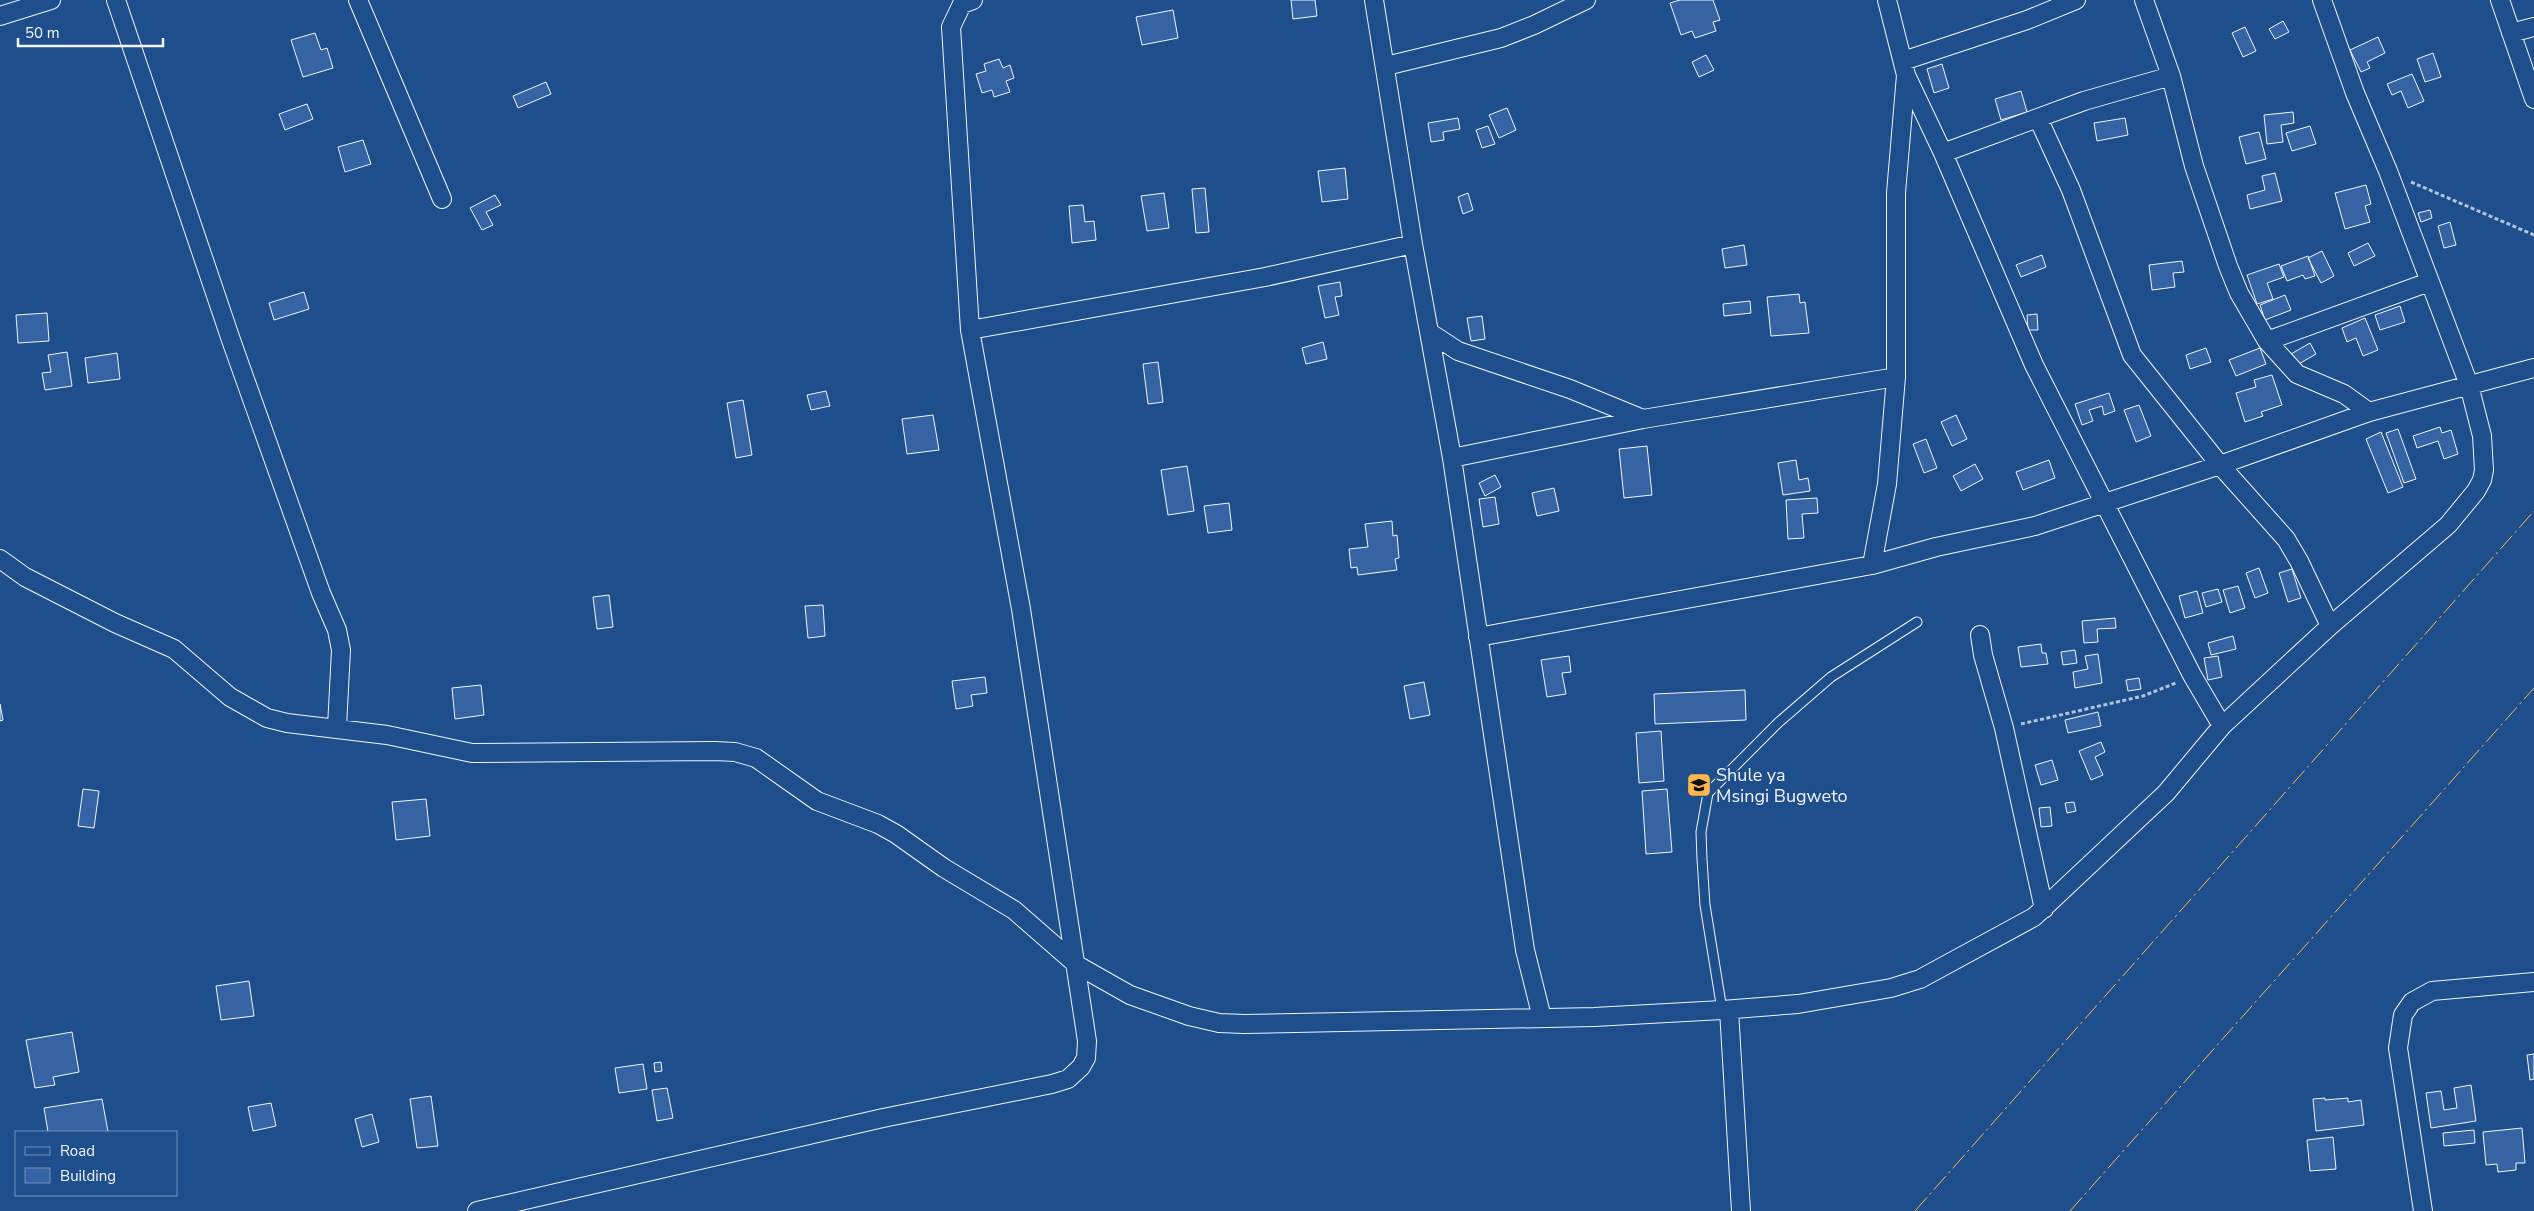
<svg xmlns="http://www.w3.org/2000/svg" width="2534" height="1211" viewBox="0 0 2534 1211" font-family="'Nunito Sans',sans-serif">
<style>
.building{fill:#3563a3;stroke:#f2f6ff}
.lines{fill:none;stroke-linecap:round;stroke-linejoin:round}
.service-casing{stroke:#f2f6ff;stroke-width:11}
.minor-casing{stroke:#f2f6ff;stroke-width:20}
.path{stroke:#b3c4dc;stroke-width:3;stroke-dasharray:4 2.5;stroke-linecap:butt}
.service{stroke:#1f4e8c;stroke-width:9}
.minor{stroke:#1f4e8c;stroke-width:18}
.power{stroke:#ffb74d;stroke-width:1;stroke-dasharray:18 4 2.5 4;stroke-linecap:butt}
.labels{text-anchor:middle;stroke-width:4;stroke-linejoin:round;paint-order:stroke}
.poi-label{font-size:18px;fill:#f2f6ff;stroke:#1f4e8c;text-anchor:start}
</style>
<rect width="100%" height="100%" fill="#1f4e8c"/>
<path class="building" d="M1291,0H1315L1317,16L1293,19Z
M1680,0H1713L1720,20L1713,22L1716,31L1695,38L1692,31L1681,35L1670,3Z
M1173,10L1178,38L1142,45L1136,17Z
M2283,21L2289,32L2275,39L2269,29Z
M2245,27L2256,51L2243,57L2232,33Z
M315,33L321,50L327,48L333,68L303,77L291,40Z
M2378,37L2385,53L2367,62L2370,68L2361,72L2350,50Z
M2433,53L2441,77L2425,82L2417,59Z
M1706,55L1714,70L1699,77L1692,62Z
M999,59L1003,68L1010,65L1014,78L1006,81L1010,92L994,97L992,90L982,93L976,74L986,71L984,64Z
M1942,64L1949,88L1934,93L1927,69Z
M2412,74L2424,101L2408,108L2401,91L2392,95L2387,84Z
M546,82L551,94L518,108L513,96Z
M2021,91L2027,112L2001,120L1995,99Z
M307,104L313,119L285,130L279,114Z
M1507,108L1516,130L1499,138L1489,115Z
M2293,112L2294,123L2281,125L2283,142L2267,144L2264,115Z
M1458,118L1460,129L1443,132L1444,140L1431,142L1428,123Z
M2125,118L2128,135L2097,141L2094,123Z
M1488,126L1495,144L1482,148L1476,130Z
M2310,126L2316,144L2292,151L2286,133Z
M2259,132L2266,159L2246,164L2239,137Z
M363,140L371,164L345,172L338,147Z
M1345,168L1348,199L1322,202L1318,171Z
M2275,173L2282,201L2250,209L2247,195L2265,190L2262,176Z
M2366,185L2371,204L2365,206L2370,222L2345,229L2335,193Z
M1205,188L1209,232L1196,233L1192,189Z
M1164,193L1169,228L1147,231L1141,196Z
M1468,193L1473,210L1463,214L1458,197Z
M495,195L501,205L486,212L493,225L482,230L470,208Z
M1083,205L1085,222L1094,221L1096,240L1072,243L1069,206Z
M2430,210L2432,218L2421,222L2418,213Z
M2450,222L2456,245L2444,248L2438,226Z
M2368,243L2375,256L2354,266L2348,253Z
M1744,245L1747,265L1725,268L1722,249Z
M2322,251L2334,276L2321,283L2308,258Z
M2042,255L2046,267L2021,277L2016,265Z
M2308,256L2315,276L2305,279L2303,275L2287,281L2281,266Z
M2182,261L2184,272L2173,273L2175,287L2152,290L2149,265Z
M2279,264L2284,277L2267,283L2273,299L2257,304L2247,275Z
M1340,282L1342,296L1335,297L1339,315L1325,318L1318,286Z
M304,292L309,309L274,320L269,303Z
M1799,294L1800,303L1805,302L1809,333L1771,336L1767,297Z
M2285,295L2291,310L2265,320L2260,305Z
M1750,301L1751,313L1724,316L1723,304Z
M2400,306L2405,322L2380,330L2375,315Z
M47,313L49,341L18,343L16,315Z
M2037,314L2038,330H2028L2027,315Z
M1482,316L1485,339L1471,341L1467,318Z
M2365,318L2378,350L2363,356L2356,338L2347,342L2342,328Z
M1323,342L1327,359L1306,364L1302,348Z
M2310,343L2316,354L2297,365L2291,354Z
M2206,348L2211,362L2190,369L2186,355Z
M2260,348L2266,364L2236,376L2229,360Z
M67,352L72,386L45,390L42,373L51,372L48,355Z
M117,353L120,379L88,383L85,358Z
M1158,362L1163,402L1148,404L1143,364Z
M2272,375L2282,405L2261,412L2263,416L2245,422L2236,393L2256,387L2254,380Z
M826,391L830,406L811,410L807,395Z
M2109,393L2115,411L2104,415L2102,406L2089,410L2093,421L2082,425L2075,404Z
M743,400L752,455L736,458L727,403Z
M2139,405L2151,436L2136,442L2124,410Z
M933,415L939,450L907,454L902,419Z
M1956,415L1967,439L1952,446L1941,422Z
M2440,427L2442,433L2451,430L2458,454L2444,459L2438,441L2417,448L2413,436Z
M2398,429L2416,479L2404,483L2386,433Z
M2381,432L2403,487L2388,493L2366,439Z
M1926,439L1937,468L1924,473L1913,444Z
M1647,446L1652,495L1624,498L1619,449Z
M1796,460L1799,480L1808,478L1810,491L1783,495L1778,463Z
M2049,460L2055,478L2023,490L2016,472Z
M1975,464L1983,479L1961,491L1953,476Z
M1187,466L1194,511L1168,515L1161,470Z
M1495,475L1501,487L1485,496L1479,483Z
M1554,488L1559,511L1537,516L1532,493Z
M1495,497L1499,524L1483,527L1479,499Z
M1817,498L1818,513L1802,514L1804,538L1788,539L1786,500Z
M1229,503L1232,530L1208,533L1204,506Z
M1392,521L1393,536L1397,535L1399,558L1395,559L1397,570L1358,575L1357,567L1351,568L1349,549L1368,547L1365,524Z
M2259,568L2268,593L2255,598L2246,573Z
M2292,569L2301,598L2288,602L2279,573Z
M2238,586L2245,608L2230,613L2223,590Z
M2218,589L2222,602L2206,607L2202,593Z
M2197,591L2203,613L2185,618L2179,596Z
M609,595L613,627L597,629L593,597Z
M823,605L825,636L808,638L805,606Z
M2115,618L2116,628L2097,629L2098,642L2084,643L2082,621Z
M2233,636L2236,649L2211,655L2208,643Z
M2041,644L2042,653H2046L2048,664L2021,667L2018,647Z
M2075,650L2077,663L2063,665L2061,652Z
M2098,654L2102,683L2075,688L2073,672L2088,669L2085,656Z
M1569,656L1571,672L1562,673L1566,694L1547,697L1541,660Z
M2218,656L2222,677L2208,680L2204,658Z
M985,677L987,693L971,695L973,706L956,709L952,681Z
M2139,678L2141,689L2128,691L2126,680Z
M1424,682L1430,715L1410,719L1404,686Z
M481,685L484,715L455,719L452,688Z
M1745,690L1746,720L1655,724L1654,694Z
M0,704L3,720L0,721Z
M2098,712L2101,726L2068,733L2065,720Z
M1661,731L1664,781L1639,783L1636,733Z
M2101,742L2105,752L2095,757L2103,775L2091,780L2079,751Z
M2052,760L2058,780L2041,785L2035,765Z
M83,789L99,791L94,828L78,826Z
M1667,789L1672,852L1646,854L1642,791Z
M426,799L430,836L396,840L392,802Z
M2074,802L2076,811L2067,813L2065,803Z
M2050,807L2052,826L2041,827L2039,808Z
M249,981L254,1016L221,1020L216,986Z
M72,1032L79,1072L53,1077L55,1085L35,1088L26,1040Z
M2534,1054V1079L2530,1080L2527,1055Z
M661,1062L662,1071L655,1072L654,1063Z
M643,1064L647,1089L619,1093L615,1068Z
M2471,1085L2476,1121L2431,1128L2426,1093L2441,1091L2444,1110L2457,1108L2454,1088Z
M667,1088L673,1118L657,1121L652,1090Z
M431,1096L438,1146L417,1148L410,1099Z
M2325,1098V1100L2348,1098V1102L2361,1100L2364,1125L2316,1131L2313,1099Z
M102,1099L108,1132H48L44,1108Z
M271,1103L276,1126L253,1131L248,1107Z
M372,1114L379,1142L362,1147L355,1119Z
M2522,1128L2525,1163H2516V1170L2498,1172L2497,1164L2486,1165L2483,1132Z
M2474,1130L2475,1143L2444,1146L2443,1133Z
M2333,1137L2336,1169L2310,1171L2307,1140Z"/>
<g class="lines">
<defs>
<path id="service" d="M1722,1010L1705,905L1702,859L1701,832L1708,793L1779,722L1831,677L1917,622"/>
<path id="minor" d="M116,0L231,340L321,593L337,630L341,650L337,727
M358,0L442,199
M1374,0L1413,244L1452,458L1525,950L1542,1018
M1887,0L1906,75L1943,153L2034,365L2192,675L2222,726
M2144,0L2171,76L2194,166L2228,266L2239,293L2267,341L2297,374L2344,394L2369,412
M2500,0L2534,99
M0,16L51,0
M2511,33L2534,27
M1903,61L2027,20L2076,0
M1386,66L1501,38L1534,25L1586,0
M2038,118L2071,190L2132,355L2220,465L2286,539L2299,561L2330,626
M1943,153L2084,101L2171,76
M970,330L1265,277L1413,244
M1429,332L1458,351L1570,389L1643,419
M2267,341L2429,282
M1452,458L1643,419L1896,377
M0,559L25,577L115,623L174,649L230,697L267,718L287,723L387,735L472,753L715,751L735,752L756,758L817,801L878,824L896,834L944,868L1014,910L1077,965L1130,995L1189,1016L1219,1023L1244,1024L1594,1017L1722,1010L1798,1004L1891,988L1920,979L2034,917L2166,793L2222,726L2330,626L2448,525L2476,491L2482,480L2484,470L2482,436L2469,385L2388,171L2355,93L2322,0
M1872,565L1887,484L1896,377V193L1906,75
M1980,635L1983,655L2004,728L2044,909
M1478,637L1872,565L1936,547L2035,526L2220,465L2369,412L2534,368
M1729,1010L1741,1211
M477,1211L883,1118L1052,1084L1068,1079L1081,1067L1086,1058L1087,1041L1021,609L970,330L951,27L962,4L973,0
M2423,1211L2398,1048L2403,1015L2412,1002L2432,991L2534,982"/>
</defs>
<use href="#service" class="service-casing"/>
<use href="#minor" class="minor-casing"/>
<path class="path" d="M2411,182L2534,235
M2021,724L2143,696L2176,683"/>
<use href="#service" class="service"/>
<use href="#minor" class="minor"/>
<path class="power" d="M1915,1211L2534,511
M2070,1211L2534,688"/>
</g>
<defs>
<symbol id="school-square" viewBox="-11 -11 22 22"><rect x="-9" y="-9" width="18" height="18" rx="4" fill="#ffb74d" stroke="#1f4e8c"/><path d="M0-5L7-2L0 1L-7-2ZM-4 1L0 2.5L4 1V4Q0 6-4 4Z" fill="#111"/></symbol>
</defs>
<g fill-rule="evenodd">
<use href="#school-square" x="1685" y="771" width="28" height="28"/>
</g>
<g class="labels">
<g class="poi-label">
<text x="1716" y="781">Shule ya<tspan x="1716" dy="21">Msingi Bugweto</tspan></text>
</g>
</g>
<rect x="15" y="1131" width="162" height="65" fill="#1f4e8c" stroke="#7391ba"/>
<rect x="25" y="1147" width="25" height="8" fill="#1f4e8c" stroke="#7391ba"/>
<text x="60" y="1156" font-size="15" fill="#f2f6ff">Road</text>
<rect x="25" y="1168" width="25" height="15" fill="#3563a3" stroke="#7391ba"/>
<text x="60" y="1181" font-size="15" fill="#f2f6ff">Building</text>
<path d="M18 38v8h145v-8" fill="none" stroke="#f2f6ff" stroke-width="2.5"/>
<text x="25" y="38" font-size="15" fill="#f2f6ff" stroke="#1f4e8c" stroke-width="4" paint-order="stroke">50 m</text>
</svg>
